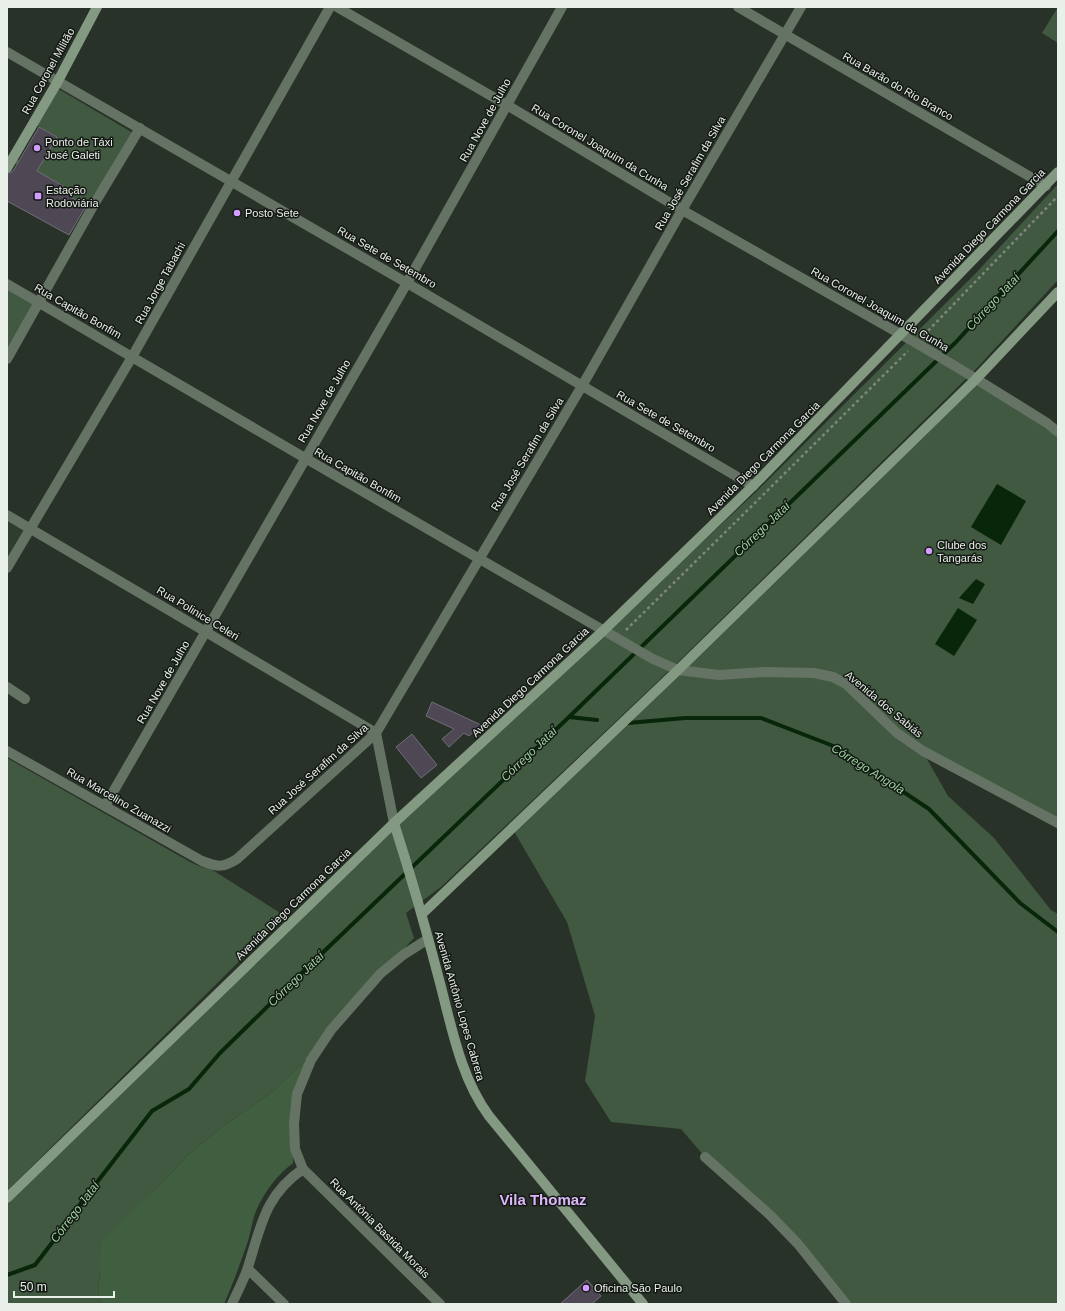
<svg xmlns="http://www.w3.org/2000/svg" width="1065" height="1311" viewBox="0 0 1065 1311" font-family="Helvetica,sans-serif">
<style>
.built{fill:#2e3d2e}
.green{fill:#415940}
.forest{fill:#405f40}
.water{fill:#08260a}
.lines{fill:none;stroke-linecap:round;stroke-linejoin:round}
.stream{stroke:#08260a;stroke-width:4}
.building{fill:#4e4754;stroke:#736c7a}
.path{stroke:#7e867e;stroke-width:2.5;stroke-dasharray:3 3;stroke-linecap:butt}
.street{stroke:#657364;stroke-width:10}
.secondary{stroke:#839982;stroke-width:10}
.poi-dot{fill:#d29dfd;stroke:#141814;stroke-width:1.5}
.labels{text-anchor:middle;stroke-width:3;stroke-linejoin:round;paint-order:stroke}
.street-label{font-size:11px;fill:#e9f0e9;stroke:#141814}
.poi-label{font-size:11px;fill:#e9f0e9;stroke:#141814;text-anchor:start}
.water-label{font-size:12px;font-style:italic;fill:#9cd19c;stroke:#141814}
.district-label{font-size:15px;font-weight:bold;fill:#dbb7fa;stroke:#141814}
</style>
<rect width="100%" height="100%" fill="#283228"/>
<path class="built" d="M7,519L25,529L7,560Z"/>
<path class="green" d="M1058,7V43L1042,33Z
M57,88L133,133L89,208L60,191L62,185L49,178L46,182L14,163L16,159L37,170L57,137L36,125Z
M1058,184V280L976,369L672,668L441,887L406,913L414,938L399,954L307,1059L272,1092L222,1127L189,1154L154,1191L100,1270L98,1294L103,1304H7V1203L296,921L756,492L975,274Z
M7,288L36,305L7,355Z
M976,379L1058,432V823L923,752L948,796L994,838L1051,910L1058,914V1304H846L798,1244L705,1157L681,1129L611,1122L585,1081L595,1016L567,922L512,828Z
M7,758L192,863L202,867L211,869L285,916L7,1191Z"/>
<path class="forest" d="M307,1059L293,1147V1163C277,1175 264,1192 256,1211C252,1221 251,1233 247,1244C240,1264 233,1284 224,1304H103L98,1295L100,1270L101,1241L154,1191L189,1154L222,1127L272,1092Z"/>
<path class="water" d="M997,484L1026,501L1001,545L971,527Z
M976,579L985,584L973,604L959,598Z
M958,608L977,620L954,656L935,644Z"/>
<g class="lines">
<path class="stream" d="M569,717L597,720
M628,723L685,718H761L836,747L929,809L1020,903L1058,932
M7,1275L35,1265L58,1235L84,1199L152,1111L189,1089L220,1053L315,960L569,717L956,342L1058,231"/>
</g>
<path class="building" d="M39,127L57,137L37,171L63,186L60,191L86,206L69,235L7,201V174L13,171Z
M432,702L481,725L469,736L464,733L449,747L442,739L454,729L426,716Z
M412,734L437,765L421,778L396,747Z
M587,1280L601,1296L592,1304H560Z"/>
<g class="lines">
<path class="path" d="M924,335L1058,196
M626,630L765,493L908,351"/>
<path class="street" d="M337,7L507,105L682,210L916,343L960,369L1047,423L1058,432
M738,7L1046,186
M7,52L407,283L753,486
M7,284L305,458L653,659L678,670L719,675L765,672L814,673L833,677L846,684L897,733L923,751L1058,823
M7,359L93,206L140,128
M7,515L206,632L376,733
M7,568L132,357L330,7
M7,687L25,699
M376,733L394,823
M7,751L202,861C217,867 223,868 237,859L376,733L582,386L682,210L801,7
M105,806L407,283L562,7
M428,939L403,955L380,974L331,1030L311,1060L297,1094L294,1124L295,1149L303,1169L440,1304
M705,1157L770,1215L798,1244L846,1304
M248,1269L284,1304
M232,1304C237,1292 244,1280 248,1267C261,1226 265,1195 303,1169"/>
<path class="secondary" d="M7,168L58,81L97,7
M394,823C411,876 426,929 440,983C452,1029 461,1078 489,1116L643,1304
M422,914L678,670L976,379L1058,292
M7,1198L394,823L603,631L753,486L1058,172"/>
</g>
<g class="poi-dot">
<circle cx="37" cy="148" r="4"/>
<rect x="34" y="192" width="8" height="8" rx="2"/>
<circle cx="237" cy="213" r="4"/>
<circle cx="929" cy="551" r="4"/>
<circle cx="586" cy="1288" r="4"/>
</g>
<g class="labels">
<g class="street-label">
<text transform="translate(48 71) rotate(-61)" y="4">Rua Coronel Militão</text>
<text transform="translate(898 86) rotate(30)" y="4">Rua Barão do Rio Branco</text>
<text transform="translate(485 120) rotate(-61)" y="4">Rua Nove de Julho</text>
<text transform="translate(600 147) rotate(31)" y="4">Rua Coronel Joaquim da Cunha</text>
<text transform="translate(690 173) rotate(-60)" y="4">Rua José Serafim da Silva</text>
<text transform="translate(989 226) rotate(-46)" y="4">Avenida Diego Carmona Garcia</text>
<text transform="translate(387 257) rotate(30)" y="4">Rua Sete de Setembro</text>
<text transform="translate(160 283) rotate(-61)" y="4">Rua Jorge Tabachi</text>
<text transform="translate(880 309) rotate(30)" y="4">Rua Coronel Joaquim da Cunha</text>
<text transform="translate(78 311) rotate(30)" y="4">Rua Capitão Bonfim</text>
<text transform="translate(324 401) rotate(-60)" y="4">Rua Nove de Julho</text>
<text transform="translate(666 421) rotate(30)" y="4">Rua Sete de Setembro</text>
<text transform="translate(527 454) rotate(-59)" y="4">Rua José Serafim da Silva</text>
<text transform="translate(763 458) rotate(-45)" y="4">Avenida Diego Carmona Garcia</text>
<text transform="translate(358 475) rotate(30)" y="4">Rua Capitão Bonfim</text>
<text transform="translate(198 613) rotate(31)" y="4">Rua Polinice Celeri</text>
<text transform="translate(163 682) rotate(-60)" y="4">Rua Nove de Julho</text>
<text transform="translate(530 682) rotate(-43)" y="4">Avenida Diego Carmona Garcia</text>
<text transform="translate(884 704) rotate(40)" y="4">Avenida dos Sabiás</text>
<text transform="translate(318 769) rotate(-42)" y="4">Rua José Serafim da Silva</text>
<text transform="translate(119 800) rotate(30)" y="4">Rua Marcelino Zuanazzi</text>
<text transform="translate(293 904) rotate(-44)" y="4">Avenida Diego Carmona Garcia</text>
<text transform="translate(460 1006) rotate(74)" y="4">Avenida Antônio Lopes Cabrera</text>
<text transform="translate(380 1228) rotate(45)" y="4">Rua Antônia Bastida Morais</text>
</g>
<g class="poi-label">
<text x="45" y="146">Ponto de Táxi<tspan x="45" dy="13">José Galeti</tspan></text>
<text x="46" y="194">Estação<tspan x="46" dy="13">Rodoviária</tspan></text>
<text x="245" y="217">Posto Sete</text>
<text x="937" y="549">Clube dos<tspan x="937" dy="13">Tangarás</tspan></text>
<text x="594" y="1292">Oficina São Paulo</text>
</g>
<g class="water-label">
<text transform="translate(993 302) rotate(-47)" y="4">Córrego Jataí</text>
<text transform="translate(762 529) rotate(-44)" y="4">Córrego Jataí</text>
<text transform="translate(529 754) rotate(-44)" y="4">Córrego Jataí</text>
<text transform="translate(868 769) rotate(32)" y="4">Córrego Angola</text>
<text transform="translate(296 979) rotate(-44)" y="4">Córrego Jataí</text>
<text transform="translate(75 1212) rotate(-53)" y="4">Córrego Jataí</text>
</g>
<g class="district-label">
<text x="543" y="1205">Vila Thomaz</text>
</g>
</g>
<rect width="1065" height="1311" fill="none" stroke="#e9f0e9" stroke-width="16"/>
<path d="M14 1291v6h100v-6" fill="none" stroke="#e9f0e9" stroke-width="2"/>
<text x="20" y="1291" font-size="12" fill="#e9f0e9" stroke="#141814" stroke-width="3" paint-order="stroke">50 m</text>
</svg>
